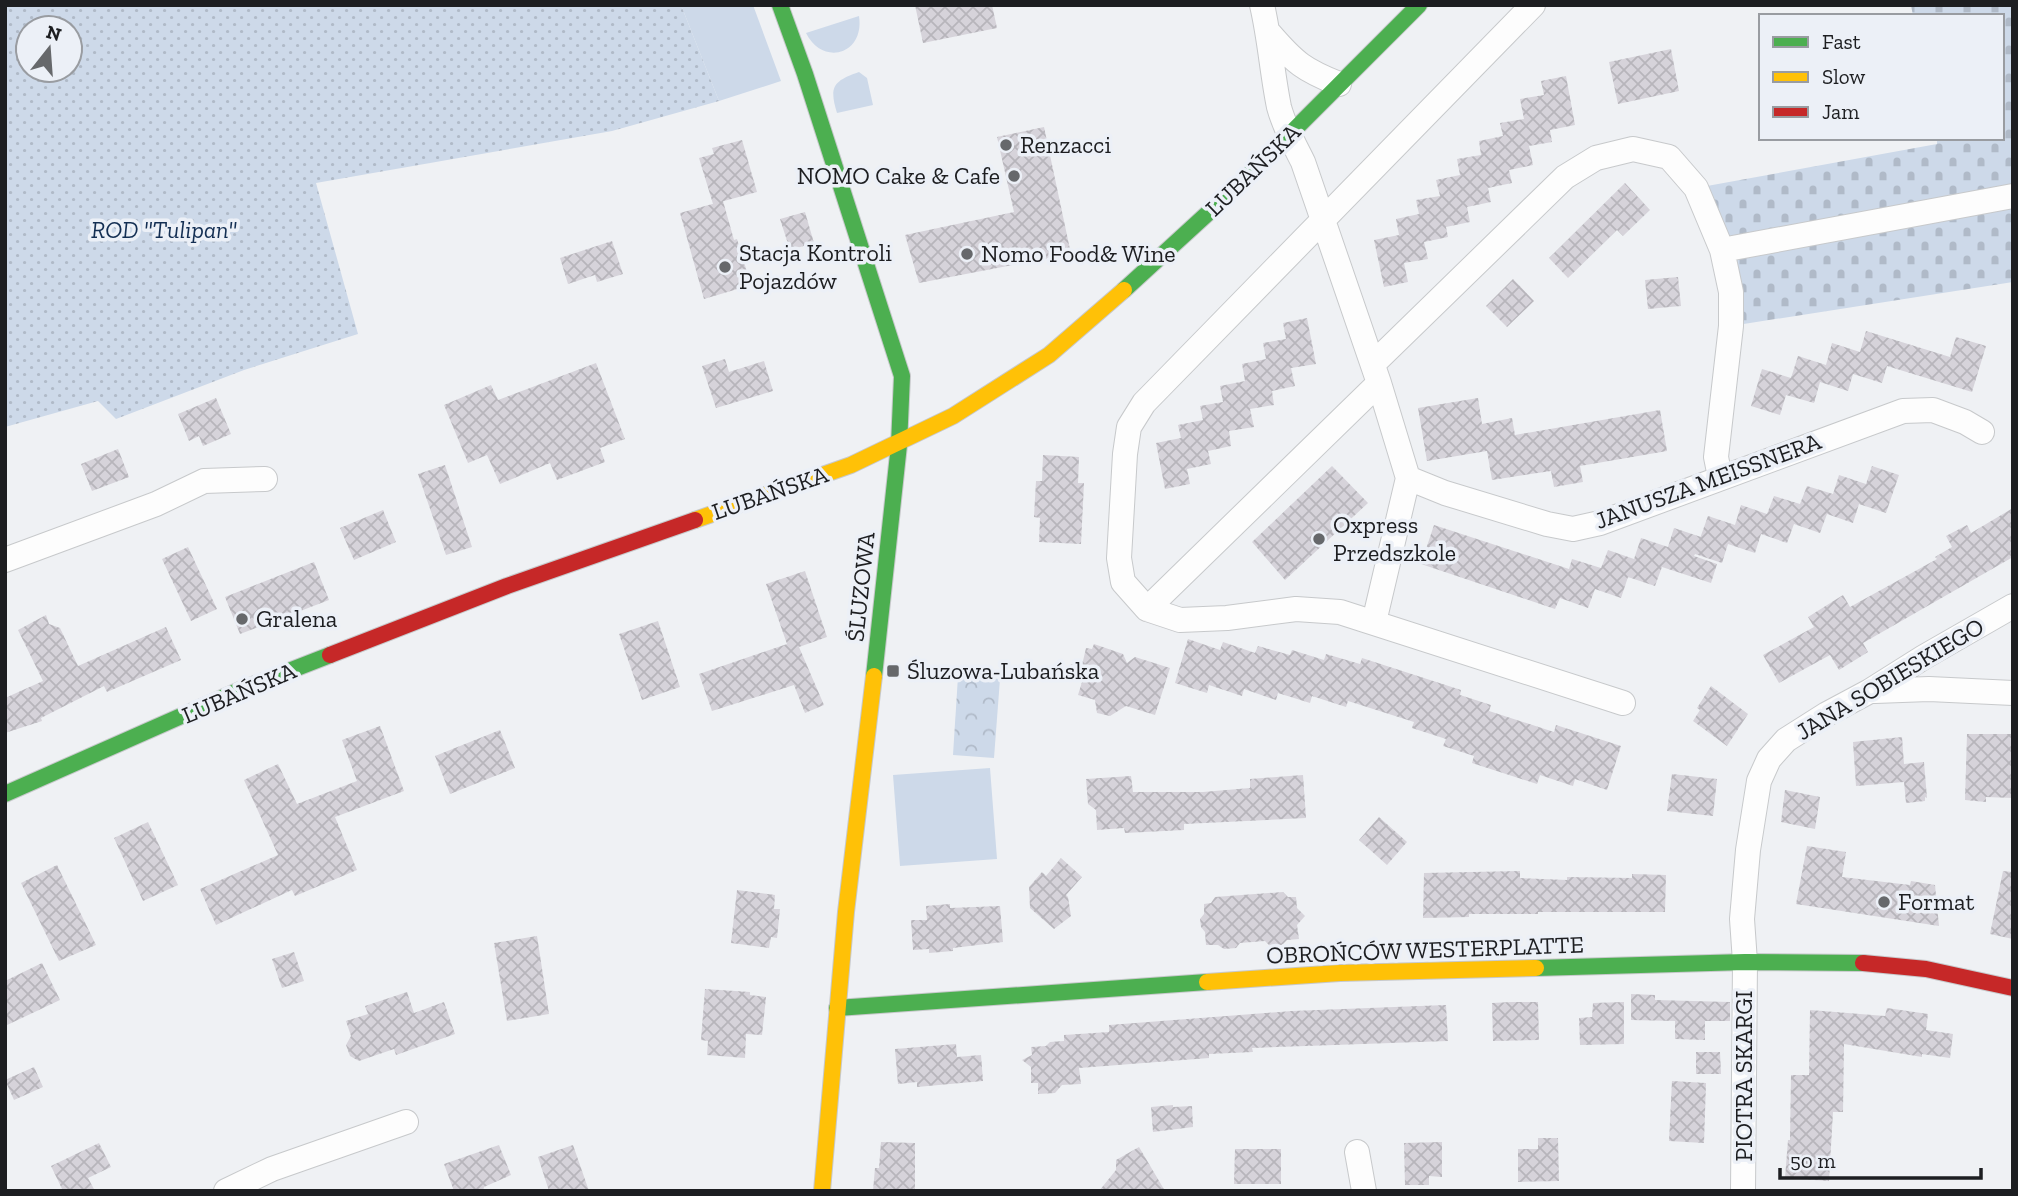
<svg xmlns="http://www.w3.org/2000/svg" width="2018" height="1196" viewBox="0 0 2018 1196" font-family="'Zilla Slab',serif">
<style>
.grass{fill:#cdd9e9}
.forest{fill:url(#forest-crowns)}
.cemetery{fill:url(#cemetery-stones)}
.garden{fill:url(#garden-dots);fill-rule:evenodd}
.building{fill:url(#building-cross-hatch)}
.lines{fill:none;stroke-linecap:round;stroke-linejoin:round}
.street-casing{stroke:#c7c9cb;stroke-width:26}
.fast-casing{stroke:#c7c9cb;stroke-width:18}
.slow-casing{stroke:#c7c9cb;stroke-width:18}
.jam-casing{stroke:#c7c9cb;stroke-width:18}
.street{stroke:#fdfdfd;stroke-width:24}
.fast{stroke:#4caf50;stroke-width:16}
.slow{stroke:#ffc107;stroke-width:16}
.jam{stroke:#c62828;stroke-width:16}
.poi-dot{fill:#66686b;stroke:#ecf0f7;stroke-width:2.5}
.labels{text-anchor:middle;stroke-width:7;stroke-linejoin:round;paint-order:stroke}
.poi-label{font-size:24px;fill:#1d1e21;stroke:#ecf0f7;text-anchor:start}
.street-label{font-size:24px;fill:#1d1e21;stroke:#ecf0f7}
.park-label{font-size:24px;font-style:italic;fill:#142f53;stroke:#ecf0f7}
</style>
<defs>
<pattern id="forest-crowns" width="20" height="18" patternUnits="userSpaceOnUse" patternTransform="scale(1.75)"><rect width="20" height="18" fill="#cdd9e9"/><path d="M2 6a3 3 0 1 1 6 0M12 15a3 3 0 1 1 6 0" fill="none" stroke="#b0bac8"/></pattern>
<pattern id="cemetery-stones" width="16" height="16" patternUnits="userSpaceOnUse" patternTransform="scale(1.75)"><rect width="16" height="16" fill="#cdd9e9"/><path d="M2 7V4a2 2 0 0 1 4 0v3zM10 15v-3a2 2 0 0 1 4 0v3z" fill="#b0bac8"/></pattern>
<pattern id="garden-dots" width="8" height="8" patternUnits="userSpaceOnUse" patternTransform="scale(1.75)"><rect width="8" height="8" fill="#cdd9e9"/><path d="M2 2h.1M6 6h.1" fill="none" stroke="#b0bac8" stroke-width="1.8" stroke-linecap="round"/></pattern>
<pattern id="building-cross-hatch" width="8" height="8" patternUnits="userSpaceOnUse" patternTransform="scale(1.75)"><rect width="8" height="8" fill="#d6d3da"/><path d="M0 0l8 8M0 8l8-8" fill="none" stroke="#b7b5bb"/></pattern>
</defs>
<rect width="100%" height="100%" fill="#eff1f4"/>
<path class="grass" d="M681,5H753L781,81L719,101Z
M859,16C865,54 823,67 806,33Z
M859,72L867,78L873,105L837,113C829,87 833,81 859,72Z
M990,768L997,859L900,866L893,775Z"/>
<path class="forest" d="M958,676L1000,679L994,758L953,755Z"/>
<path class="cemetery" d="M1911,5H2013V282L1731,326L1696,188L1937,144V138H2002V16H1913Z"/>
<path class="garden" d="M5,5H681L719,101L612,131L316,183L358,334L244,370L116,419L98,401L5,427ZM28,28H70V70H28Z"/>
<path class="building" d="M915,5H992L997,28L923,43Z
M1671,49L1679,91L1618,104L1609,62Z
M1566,76L1575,125L1550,130L1552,142L1529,146L1533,165L1509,170L1512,183L1488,188L1491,202L1467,207L1470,222L1446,227L1448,237L1424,242L1428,259L1404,263L1408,282L1384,287L1374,240L1399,235L1396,219L1419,214L1416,200L1440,196L1436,180L1460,175L1457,159L1481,155L1479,141L1503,136L1500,123L1524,119L1520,99L1544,95L1541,81Z
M1044,127L1071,254L919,283L905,235L1014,212L997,137Z
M742,140L757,192L713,204L699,158L714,154L712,148Z
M1625,183L1650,210L1623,236L1617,230L1568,278L1549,258Z
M723,201L734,240L737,239L751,285L704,299L680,213Z
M805,212L814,243L790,250L780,219Z
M612,241L623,274L597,282L595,275L568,284L560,258Z
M1678,277L1681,306L1648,309L1645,280Z
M1513,279L1534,301L1507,327L1486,306Z
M1307,318L1316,364L1291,368L1295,386L1272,391L1274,405L1250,409L1254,427L1229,431L1231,446L1208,451L1211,464L1187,469L1190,484L1165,489L1156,443L1181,438L1178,425L1203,420L1200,406L1223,402L1220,386L1245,381L1242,364L1266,359L1263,343L1286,339L1283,323Z
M1866,331L1950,357L1956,337L1986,346L1972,392L1887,366L1882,383L1853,374L1848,391L1820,382L1814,403L1786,395L1780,415L1751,406L1762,369L1791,378L1798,356L1826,365L1832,343L1860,352Z
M725,359L729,372L764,361L773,391L716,408L702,366Z
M596,363L625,439L600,448L605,462L557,480L550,463L500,484L487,455L468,463L444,405L491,385L498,400Z
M216,398L231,434L203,446L199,436L189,441L178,414Z
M1478,398L1482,424L1512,418L1515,435L1660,410L1667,451L1580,466L1583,482L1554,487L1551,471L1492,480L1487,451L1427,461L1418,408Z
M118,449L129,477L92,491L81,464Z
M1043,455L1079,457L1078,483H1084L1081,544L1039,542L1040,518L1034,517L1036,481H1042Z
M445,465L472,547L446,555L418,474Z
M1332,466L1368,503L1285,580L1252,542Z
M1872,466L1899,475L1886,513L1859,504L1853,523L1827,514L1820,533L1794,524L1787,543L1761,534L1755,553L1728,544L1722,563L1695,554L1694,556L1717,564L1711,583L1662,567L1655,586L1628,577L1641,538L1668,547L1674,528L1701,537L1698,544L1708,516L1735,525L1741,505L1767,514L1774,496L1800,504L1807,486L1833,494L1839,475L1866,484Z
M2013,508V557L1863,643L1868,652L1839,670L1830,655L1779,683L1763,655L1814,627L1808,617L1843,595L1850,607L1937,559L1935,557L1952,547L1946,536L1967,525L1971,533Z
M383,510L396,542L354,560L340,528Z
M1434,525L1569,569L1572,559L1601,568L1608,550L1634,559L1621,598L1595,589L1588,608L1560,598L1555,609L1421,564Z
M188,547L217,609L191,621L162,559Z
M314,562L329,600L240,634L225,597Z
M805,571L827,637L799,647L824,705L805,713L794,685L712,711L699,674L787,644L766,584Z
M46,615L49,624L60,628L78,666L166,627L181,660L107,692L104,686L41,718L42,721L5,733V698L43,681L18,630Z
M658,621L680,687L642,700L619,634Z
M1188,639L1220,650L1223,642L1255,653L1258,646L1290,655L1292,650L1324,660L1326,654L1360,664L1362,658L1461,690L1460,695L1491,705L1489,711L1554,732L1556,725L1621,746L1607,790L1575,779L1573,786L1540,775L1537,784L1472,763L1474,756L1443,746L1446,739L1412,728L1414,722L1348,701L1346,707L1312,696L1310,703L1278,693L1276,700L1244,689L1242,696L1209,685L1207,693L1175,683Z
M1094,644L1123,654L1127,663L1135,657L1170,668L1155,715L1126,706L1110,716L1097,713L1095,700L1078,695L1082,682L1070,665L1083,661L1086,648L1092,649Z
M1711,686L1748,714L1727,746L1693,721L1700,710L1697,708Z
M380,726L404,791L335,817L357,870L295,896L292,890L216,925L200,889L278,855L244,780L278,764L297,804L357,781L342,740Z
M500,730L515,768L450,794L435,756Z
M1967,734H2013V798L1986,797V802L1965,800Z
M1902,737L1904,764L1924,762L1927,798L1925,797V801L1906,803L1904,782L1856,786L1853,742Z
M1672,774L1717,779L1713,816L1667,811Z
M1303,775L1306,818L1184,824V830L1125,833L1124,828L1097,830L1096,810L1088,804L1086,779L1131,776L1133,792H1203L1250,788V779Z
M1785,790L1820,797L1815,829L1781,822Z
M1379,817L1407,842L1387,865L1359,840Z
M148,822L178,885L143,901L114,838Z
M1807,846L1846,852L1842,877L1910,885L1911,881L1935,885L1939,926L1796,904Z
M1061,858L1082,877L1066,895L1068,897L1071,916L1054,929L1030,908L1029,887L1042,872L1046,876Z
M57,865L96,945L59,961L21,883Z
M1520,871V878L1567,880V877L1632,878V874L1666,875L1665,912H1538V914H1469V917L1423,918L1424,873Z
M2003,871L2013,872V939L1990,934Z
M737,890L775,895L774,909H780L777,938L771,937L769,948L731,943Z
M1283,892L1288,897H1296L1297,908L1305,916L1297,925L1299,939L1287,940L1282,945L1270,946L1265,941L1240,943L1236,948L1224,949L1218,945H1206L1205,932L1201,927L1200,919L1204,914V904L1211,903L1215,897Z
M950,904V908L1000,906L1003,942L953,948V951L929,953V949L913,950L911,920H927L926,906Z
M537,936L549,1014L507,1021L494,943Z
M294,952L304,981L282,988L272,959Z
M42,963L60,1000L5,1026V981Z
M705,989L750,992V995L766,997L762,1035L746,1034L745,1058L707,1055L708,1041L701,1040Z
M407,992L414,1013L444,1002L455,1034L396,1055L394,1049L359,1061L350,1056L346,1045L351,1036L346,1021L368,1014L365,1006Z
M1631,994L1655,995V1000L1730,1002V1021H1705V1040L1675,1039V1021L1631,1020Z
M1511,1002H1538L1539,1040L1493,1041L1492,1003Z
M1624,1002V1044L1580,1045L1579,1018L1592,1017L1593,1003Z
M1446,1005L1448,1041L1252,1048L1253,1052L1209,1054V1058L1079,1068L1081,1084L1062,1085L1055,1093L1038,1094V1083H1031V1067L1022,1060L1032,1055L1031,1047L1046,1046L1050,1042L1064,1041V1035L1109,1032V1025L1292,1011Z
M1887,1008L1928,1014L1926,1030L1953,1034L1950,1058L1922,1054V1057L1844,1044L1843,1112H1833L1829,1181L1785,1178L1788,1140H1790L1791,1075H1809L1810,1010L1885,1016Z
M956,1044L957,1057L981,1055L983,1081L917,1087V1082L898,1084L895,1049Z
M1696,1052H1720L1721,1074H1696Z
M34,1067L43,1087L14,1100L5,1080Z
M1672,1081L1706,1083L1704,1143L1669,1141Z
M1173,1105V1107L1192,1106L1193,1127L1153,1132L1151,1107Z
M1538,1138H1558L1559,1181L1518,1182V1149H1538Z
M881,1142L915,1143V1191H873L875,1168H879Z
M1442,1142V1177L1429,1176V1185H1405L1404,1143Z
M99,1143L111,1167L88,1178L95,1191H63L51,1166Z
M499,1145L511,1175L484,1187L483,1191H454L444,1164Z
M573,1145L589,1191H549L538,1157Z
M1139,1147L1165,1191H1099L1116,1170V1160Z
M1235,1149H1281V1184H1234Z"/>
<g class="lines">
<defs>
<path id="street" d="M1262,5C1270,39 1272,73 1279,107C1284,126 1294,144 1303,162L1379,383L1408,478L1445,493L1547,524L1573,529L1600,523L1903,411L1933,410L1965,422L1982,432
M1270,34C1295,63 1304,70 1339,84
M1722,250L2013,196
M1373,364L1565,177L1596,158L1633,149L1669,157L1696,188L1722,250L1731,292V326L1716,457L1720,477
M5,560L156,504L204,481L265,479
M1147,609L1123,582L1119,558L1125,454L1129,427L1144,403L1533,5
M1147,609L1180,620L1227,618L1296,609L1340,612L1623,703
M1147,609L1379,383
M1374,622L1408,478
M1875,691L1929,689L2013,693
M1357,1152L1364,1191
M226,1191L272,1169L406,1122
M1743,1191L1745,962L1742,919L1748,850L1759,781L1769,759L1786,740L1827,714L1870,691L1924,657L2013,606"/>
<path id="fast" d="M780,5L805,74L902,376L899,445L874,676
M1124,290L1243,181L1419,5
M5,794L240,690L330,655
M1536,968L1745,962L1863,963
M837,1008L1207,982"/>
<path id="slow" d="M695,520L851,465L953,416L1049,355L1124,290
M1207,982L1340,973L1536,968
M822,1191L846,912L874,676"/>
<path id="jam" d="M330,655L507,586L695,520
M1863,963L1926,969L2013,988"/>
</defs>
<use href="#street" class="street-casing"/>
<use href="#fast" class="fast-casing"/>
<use href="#slow" class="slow-casing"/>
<use href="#jam" class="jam-casing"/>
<use href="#street" class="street"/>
<use href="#fast" class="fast"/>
<use href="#slow" class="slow"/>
<use href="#jam" class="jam"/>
</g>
<g class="poi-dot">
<circle cx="1006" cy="145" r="7"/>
<circle cx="1014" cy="176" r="7"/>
<circle cx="967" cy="254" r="7"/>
<circle cx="725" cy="267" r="7"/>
<circle cx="1319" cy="539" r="7"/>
<circle cx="242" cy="619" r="7"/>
<rect x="886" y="664" width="14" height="14" rx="3.5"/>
<circle cx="1884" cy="902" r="7"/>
</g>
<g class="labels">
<g class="poi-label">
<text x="1020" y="153">Renzacci</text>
<text x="1000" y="184" text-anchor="end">NOMO Cake &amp; Cafe</text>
<text x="739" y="261">Stacja Kontroli<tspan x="739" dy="28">Pojazdów</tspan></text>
<text x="981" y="262">Nomo Food&amp; Wine</text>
<text x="1333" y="533">Oxpress<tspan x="1333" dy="28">Przedszkole</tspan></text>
<text x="256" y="627">Gralena</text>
<text x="907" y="679">Śluzowa-Lubańska</text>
<text x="1898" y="910">Format</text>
</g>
<g class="street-label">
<text transform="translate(1253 170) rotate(-44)" y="8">LUBAŃSKA</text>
<text transform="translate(1708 481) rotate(-20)" y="8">JANUSZA MEISSNERA</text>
<text transform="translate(770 493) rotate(-19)" y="8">LUBAŃSKA</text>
<text transform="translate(861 587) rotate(-84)" y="8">ŚLUZOWA</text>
<text transform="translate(1890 679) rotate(-31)" y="8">JANA SOBIESKIEGO</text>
<text transform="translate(239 693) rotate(-23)" y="8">LUBAŃSKA</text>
<text transform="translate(1425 950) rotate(-2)" y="8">OBROŃCÓW WESTERPLATTE</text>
<text transform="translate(1744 1076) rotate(-90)" y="8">PIOTRA SKARGI</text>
</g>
<g class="park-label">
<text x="164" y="238">ROD "Tulipan"</text>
</g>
</g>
<rect width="2018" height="1196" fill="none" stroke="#1d1e21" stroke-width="14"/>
<rect x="1759" y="14" width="245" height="126" fill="#ecf0f7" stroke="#999ca1" stroke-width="2"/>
<rect x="1773" y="37" width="35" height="10" fill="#4caf50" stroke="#999ca1" stroke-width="2"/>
<text x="1822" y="49" font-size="21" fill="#1d1e21">Fast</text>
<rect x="1773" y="72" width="35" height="10" fill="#ffc107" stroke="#999ca1" stroke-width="2"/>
<text x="1822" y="84" font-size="21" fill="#1d1e21">Slow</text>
<rect x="1773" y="107" width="35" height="10" fill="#c62828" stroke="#999ca1" stroke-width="2"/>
<text x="1822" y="119" font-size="21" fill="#1d1e21">Jam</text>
<g transform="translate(49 49) rotate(17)"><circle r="33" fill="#ecf0f7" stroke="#999ca1" stroke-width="2"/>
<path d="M0-5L12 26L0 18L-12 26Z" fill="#66686b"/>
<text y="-10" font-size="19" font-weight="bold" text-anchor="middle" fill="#1d1e21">N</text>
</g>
<path d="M1780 1168v10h201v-10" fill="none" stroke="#1d1e21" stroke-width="3.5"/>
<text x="1790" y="1168" font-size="21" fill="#1d1e21" stroke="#ecf0f7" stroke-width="5" paint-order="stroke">50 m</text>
</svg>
